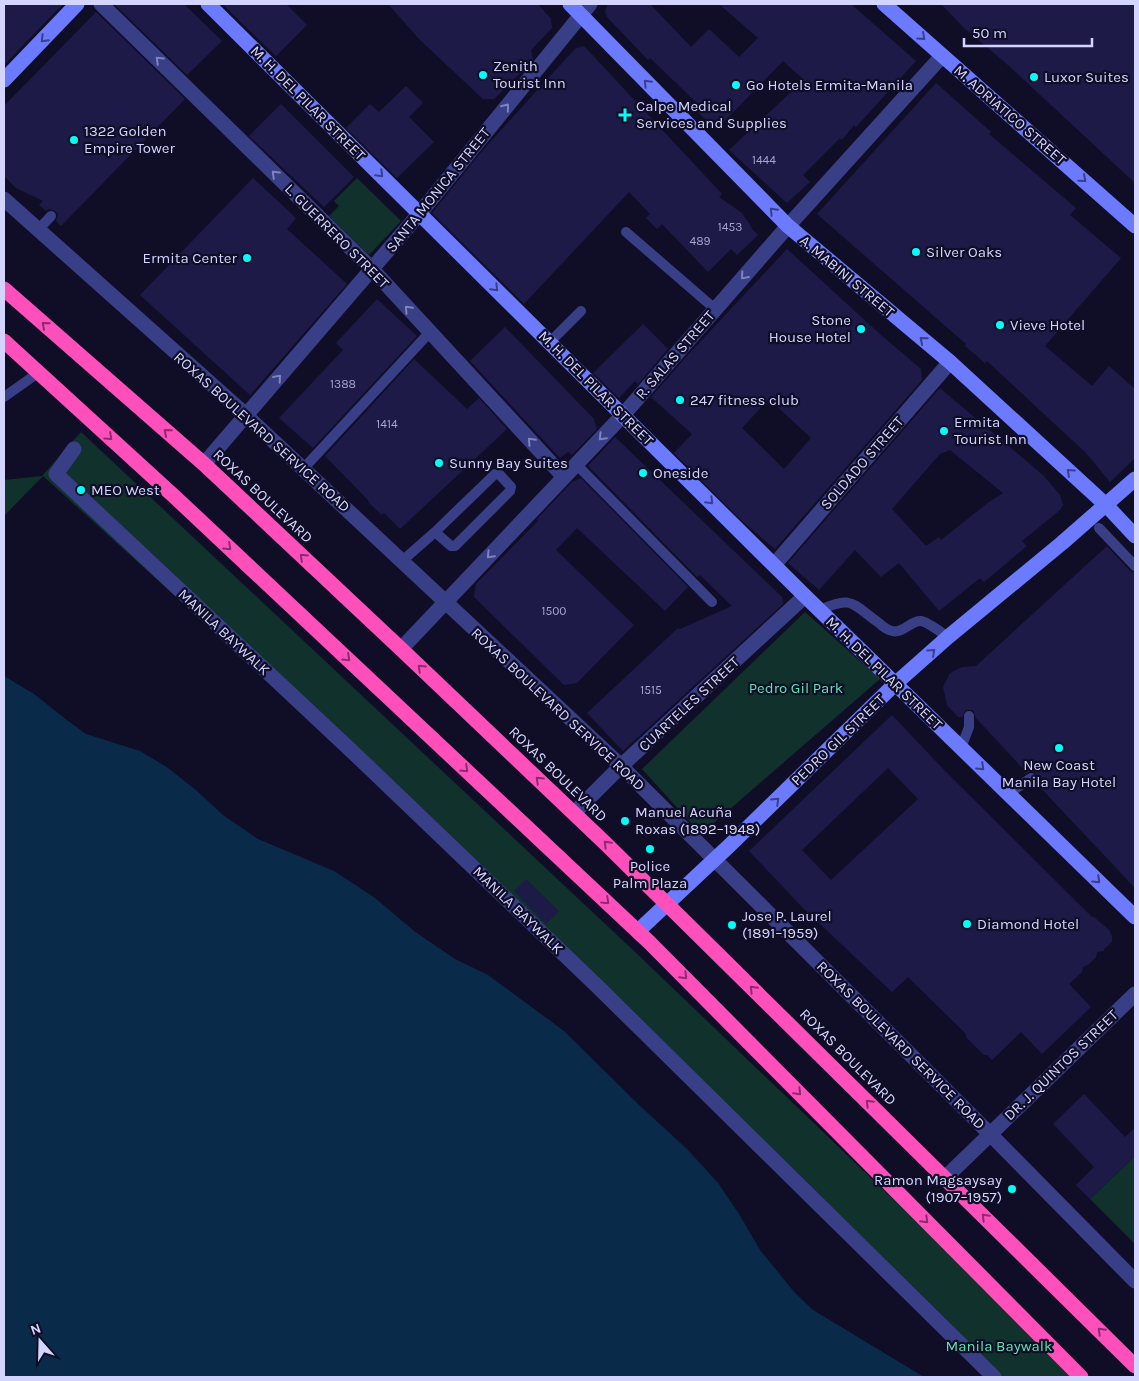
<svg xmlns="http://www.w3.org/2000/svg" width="1139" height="1381" viewBox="0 0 1139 1381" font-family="Karla,sans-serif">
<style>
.green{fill:#11312c}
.water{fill:#0a2a4a}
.building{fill:#1d1a48;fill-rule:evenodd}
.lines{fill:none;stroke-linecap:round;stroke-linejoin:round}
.lane{stroke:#383f87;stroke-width:10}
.street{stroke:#383f87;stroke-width:15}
.secondary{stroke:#6b7aff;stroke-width:15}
.highway{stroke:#ff4fba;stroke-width:15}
.oneway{stroke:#393f88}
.oneway2{stroke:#7e82bd}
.oneway3{stroke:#882e70}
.poi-dot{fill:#00fff8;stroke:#100e27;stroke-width:2}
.labels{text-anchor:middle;stroke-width:4.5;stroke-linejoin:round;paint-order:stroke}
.number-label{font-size:12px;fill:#a6a6d1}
.poi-label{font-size:15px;fill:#d4d5ff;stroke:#100e27;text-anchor:start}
.street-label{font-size:15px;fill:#d4d5ff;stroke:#100e27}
.park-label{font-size:15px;fill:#5ce4b0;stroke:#100e27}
</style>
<rect width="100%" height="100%" fill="#100e27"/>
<path class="green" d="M357,178L401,221L369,255L329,216L339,206L334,201Z
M81,432L633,950L1079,1377H986L495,894L272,684L43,476L4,516V480L42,476Z
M805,612L880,679L701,834L642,769Z
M1135,1156V1244L1090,1199Z"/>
<path class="water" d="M4,676L34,694L68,721L86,734L140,751L168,768L197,791L223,815L258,839L334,871L375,898L414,931L455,959L488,975L564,1031L639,1105L687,1149L718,1183L739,1214L760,1250L795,1293L813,1310L924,1377H4Z"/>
<path class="building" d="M4,4H63L4,65Z
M114,4H184L222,41L187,75Z
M222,4H286L307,25L276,56Z
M388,4H538L551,19L552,28L531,50L533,59L527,66L494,99H483L419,39Z
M608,4H650L691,47L709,29L739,57L758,38L719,4H851L916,61L856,127L854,125L842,140L840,138L803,175L810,182L787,203L729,150L804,80L783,61L716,130L692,106L696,102L650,58L648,60L607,17L605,11Z
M941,4H1135V183L1008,65L964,28Z
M96,12L185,99L61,226L56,221L58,214L55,211L49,209L46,211L39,205L43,201L16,188L5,177L4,174V106Z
M584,46L722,194L719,197L742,213L753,230L758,235L737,255L731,249L708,272L662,224L657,229L646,218L650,214L629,192L524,304L432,213L483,150L550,76L576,48Z
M936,83L991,132L989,134L1076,208L1070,215L1121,258L1045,346L1092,386L1109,366L1135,389V458L1110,482L1086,453L987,361L985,363L965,346L966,344L817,214Z
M406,86L423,103L409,117L434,142L397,178L346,128L370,104L379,112Z
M281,104L354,177L324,207L249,136Z
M253,178L296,218L287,229L347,284L250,395L140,295Z
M787,249L881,335L921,369L922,380L775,549L742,521L674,453L692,434L651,397L686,357ZM769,399L811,438L784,469L742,428Z
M377,299L417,336L313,448L279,418L343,350L336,343Z
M643,324L668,349L638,384L635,381L619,398L593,373Z
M505,327L594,419L597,429L572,455L568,452L560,458L470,361Z
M414,359L467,409L479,398L507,429L400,529L384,513L382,515L369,503L368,500L325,456Z
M939,389H941L1044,476L1060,495L1063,505L1060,510L1022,541L1027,546L984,582L980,578L939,611L899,563L881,577L855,550L819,590L788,563ZM950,450L1003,493L989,502L941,540L939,537L926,546L892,509L940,454Z
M615,437L782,597L783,604L623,751L587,713L678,628L680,629L732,606L700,575L697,577L588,466Z
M581,478L688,587L665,611L577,528L556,550L634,625L577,683L564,685L474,597L476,584L538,521L537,519L572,482Z
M1107,546L1130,571L1135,573V888L1036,783L1038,778L1036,774L1031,771L1027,773L976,718L973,710H966L962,717H958L947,705L943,687L950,673L962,667L976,666Z
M892,715L946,772L1092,917H1094L1109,930L1112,936V942L1104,949V951L1097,952L1096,957L1088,965L1083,967L1082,972L1069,984L1091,1007L1042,1054L1021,1032L992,1060L987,1055H984L966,1037V1034L908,977L892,992L802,907L749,851ZM888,768L918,799L831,880L802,850Z
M526,879L559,911L546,924L514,891Z
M1084,1094L1125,1137L1135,1128V1156L1090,1199L1076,1185L1094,1167L1053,1124Z"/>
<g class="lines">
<path class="lane" d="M38,230L51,216
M626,232L715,309
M550,342L581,311
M4,397L38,373
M576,464L712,602
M303,469L430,332
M1099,528L1135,566
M402,561L435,532L495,474L500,475L511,487L510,491L455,546H451L435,532
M820,610C853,595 852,604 879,623C882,626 888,630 892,631C903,634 911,620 921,621C928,622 942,633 948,637
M961,748L969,727V716
M1008,794L1031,778"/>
<path class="street" d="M101,4L372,269L564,477
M4,199L237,407L621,766L989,1133L1135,1281
M74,449L56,474L358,757L596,985L994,1377
M204,464L420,213L590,4
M774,565L950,362
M401,649L623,415L788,226L942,56
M574,813L621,766L805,596
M945,1178L1135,994"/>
<path class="secondary" d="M208,4L805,596L1135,917
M570,4L788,226L950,362L1106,505L1135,536
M884,4L1135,226
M4,80L77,4
M638,931L730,845L895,684L948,637L1062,543L1135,479"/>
<path class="highway" d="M4,289L204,464L401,649L605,843L1135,1366
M4,341L176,498L649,942L1081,1377"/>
</g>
<defs><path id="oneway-chevron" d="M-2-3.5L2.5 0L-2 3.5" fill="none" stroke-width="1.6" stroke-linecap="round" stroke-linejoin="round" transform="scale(1.25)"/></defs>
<g class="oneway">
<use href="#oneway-chevron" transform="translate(922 37) rotate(42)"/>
<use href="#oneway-chevron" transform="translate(44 39) rotate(134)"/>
<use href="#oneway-chevron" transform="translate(647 83) rotate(-134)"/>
<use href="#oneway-chevron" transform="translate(380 174) rotate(45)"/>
<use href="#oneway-chevron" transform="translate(1083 179) rotate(41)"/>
<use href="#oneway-chevron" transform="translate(773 211) rotate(-134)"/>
<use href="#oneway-chevron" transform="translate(495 288) rotate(45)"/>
<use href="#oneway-chevron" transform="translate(923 340) rotate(-140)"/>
<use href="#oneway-chevron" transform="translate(1070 472) rotate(-138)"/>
<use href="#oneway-chevron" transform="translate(710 501) rotate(45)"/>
<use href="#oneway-chevron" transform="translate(932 652) rotate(-42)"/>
<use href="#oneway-chevron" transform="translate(981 767) rotate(44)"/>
<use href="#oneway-chevron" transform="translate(776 801) rotate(-44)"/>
<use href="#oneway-chevron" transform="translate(1097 880) rotate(44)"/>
</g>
<g class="oneway2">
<use href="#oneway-chevron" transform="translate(159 60) rotate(-136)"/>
<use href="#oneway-chevron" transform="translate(506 107) rotate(-51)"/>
<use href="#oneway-chevron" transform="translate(275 174) rotate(-136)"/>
<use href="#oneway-chevron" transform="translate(744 276) rotate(131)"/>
<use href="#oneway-chevron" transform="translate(408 309) rotate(-133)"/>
<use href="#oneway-chevron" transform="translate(278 378) rotate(-49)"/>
<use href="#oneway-chevron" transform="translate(602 437) rotate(134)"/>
<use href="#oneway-chevron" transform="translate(531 441) rotate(-133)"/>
<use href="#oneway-chevron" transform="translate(490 555) rotate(134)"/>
</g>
<g class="oneway3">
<use href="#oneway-chevron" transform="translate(45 325) rotate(-139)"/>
<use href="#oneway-chevron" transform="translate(167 432) rotate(-139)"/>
<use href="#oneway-chevron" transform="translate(109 437) rotate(42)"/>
<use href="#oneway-chevron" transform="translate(228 547) rotate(43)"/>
<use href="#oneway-chevron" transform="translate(303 557) rotate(-137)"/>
<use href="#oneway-chevron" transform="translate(347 658) rotate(43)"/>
<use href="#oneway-chevron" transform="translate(421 668) rotate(-136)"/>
<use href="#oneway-chevron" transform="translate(465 769) rotate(43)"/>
<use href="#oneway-chevron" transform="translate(539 780) rotate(-136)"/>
<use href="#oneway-chevron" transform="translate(607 844) rotate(-135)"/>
<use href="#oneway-chevron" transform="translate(606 901) rotate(43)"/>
<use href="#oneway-chevron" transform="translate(684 976) rotate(45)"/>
<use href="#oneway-chevron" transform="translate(753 989) rotate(-135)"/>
<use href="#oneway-chevron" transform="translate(798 1092) rotate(45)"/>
<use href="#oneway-chevron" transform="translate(869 1103) rotate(-135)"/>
<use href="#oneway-chevron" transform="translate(985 1217) rotate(-135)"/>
<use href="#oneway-chevron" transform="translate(925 1220) rotate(45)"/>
<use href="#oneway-chevron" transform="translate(1101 1331) rotate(-135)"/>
</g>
<g class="poi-dot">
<circle cx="483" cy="75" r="5"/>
<circle cx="1034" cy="77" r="5"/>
<circle cx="736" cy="85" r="5"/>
<path d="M622.5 107.5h5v5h5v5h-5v5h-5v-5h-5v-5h5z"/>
<circle cx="74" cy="140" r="5"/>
<circle cx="916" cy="252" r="5"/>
<circle cx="247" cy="258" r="5"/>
<circle cx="1000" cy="325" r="5"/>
<circle cx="861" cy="329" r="5"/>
<circle cx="680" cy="400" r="5"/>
<circle cx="944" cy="431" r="5"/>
<circle cx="439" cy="463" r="5"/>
<circle cx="643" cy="473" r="5"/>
<circle cx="81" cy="490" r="5"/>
<circle cx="1059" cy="748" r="5"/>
<circle cx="625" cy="821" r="5"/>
<circle cx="650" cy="849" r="5"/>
<circle cx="967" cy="924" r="5"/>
<circle cx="732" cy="925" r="5"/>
<circle cx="1012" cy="1189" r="5"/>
</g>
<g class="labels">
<g class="number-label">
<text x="764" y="164">1444</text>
<text x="730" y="231">1453</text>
<text x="700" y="245">489</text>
<text x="343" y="388">1388</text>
<text x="387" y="428">1414</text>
<text x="554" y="615">1500</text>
<text x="651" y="694">1515</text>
</g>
<g class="poi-label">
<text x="493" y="71">Zenith<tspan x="493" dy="17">Tourist Inn</tspan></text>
<text x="1044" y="82">Luxor Suites</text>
<text x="746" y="90">Go Hotels Ermita-Manila</text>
<text x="636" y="111">Calpe Medical<tspan x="636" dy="17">Services and Supplies</tspan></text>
<text x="84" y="136">1322 Golden<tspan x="84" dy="17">Empire Tower</tspan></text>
<text x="926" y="257">Silver Oaks</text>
<text x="237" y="263" text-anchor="end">Ermita Center</text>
<text x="851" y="325" text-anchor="end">Stone<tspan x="851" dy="17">House Hotel</tspan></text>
<text x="1010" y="330">Vieve Hotel</text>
<text x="690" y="405">247 fitness club</text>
<text x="954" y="427">Ermita<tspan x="954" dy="17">Tourist Inn</tspan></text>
<text x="449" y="468">Sunny Bay Suites</text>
<text x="653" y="478">Oneside</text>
<text x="91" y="495">MEO West</text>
<text x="1059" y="770" text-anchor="middle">New Coast<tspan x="1059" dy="17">Manila Bay Hotel</tspan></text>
<text x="635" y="817">Manuel Acuña<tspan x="635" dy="17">Roxas (1892–1948)</tspan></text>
<text x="650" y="871" text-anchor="middle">Police<tspan x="650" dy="17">Palm Plaza</tspan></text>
<text x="742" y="921">Jose P. Laurel<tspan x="742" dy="17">(1891–1959)</tspan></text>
<text x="977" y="929">Diamond Hotel</text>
<text x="1002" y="1185" text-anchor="end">Ramon Magsaysay<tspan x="1002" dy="17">(1907–1957)</tspan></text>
</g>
<g class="street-label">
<text transform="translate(308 103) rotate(45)" y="5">M. H. DEL PILAR STREET</text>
<text transform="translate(1010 115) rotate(41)" y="5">M. ADRIATICO STREET</text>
<text transform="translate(438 190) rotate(-51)" y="5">SANTA MONICA STREET</text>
<text transform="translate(337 236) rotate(45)" y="5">L. GUERRERO STREET</text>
<text transform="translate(847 276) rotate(40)" y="5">A. MABINI STREET</text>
<text transform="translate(675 355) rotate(-49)" y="5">R. SALAS STREET</text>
<text transform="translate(596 388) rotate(45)" y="5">M. H. DEL PILAR STREET</text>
<text transform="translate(262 432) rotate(42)" y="5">ROXAS BOULEVARD SERVICE ROAD</text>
<text transform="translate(862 463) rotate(-49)" y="5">SOLDADO STREET</text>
<text transform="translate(263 496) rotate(43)" y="5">ROXAS BOULEVARD</text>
<text transform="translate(224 632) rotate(43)" y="5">MANILA BAYWALK</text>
<text transform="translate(884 673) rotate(44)" y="5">M. H. DEL PILAR STREET</text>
<text transform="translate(689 704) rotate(-43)" y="5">CUARTELES STREET</text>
<text transform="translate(558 709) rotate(43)" y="5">ROXAS BOULEVARD SERVICE ROAD</text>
<text transform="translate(838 740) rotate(-44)" y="5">PEDRO GIL STREET</text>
<text transform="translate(558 774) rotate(44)" y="5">ROXAS BOULEVARD</text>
<text transform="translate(518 910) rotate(44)" y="5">MANILA BAYWALK</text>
<text transform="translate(901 1045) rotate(45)" y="5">ROXAS BOULEVARD SERVICE ROAD</text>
<text transform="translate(848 1057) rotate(45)" y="5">ROXAS BOULEVARD</text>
<text transform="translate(1061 1065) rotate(-44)" y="5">DR. J. QUINTOS STREET</text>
</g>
<g class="park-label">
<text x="796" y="693">Pedro Gil Park</text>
<text x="999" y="1351">Manila Baywalk</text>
</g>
</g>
<rect width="1139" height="1381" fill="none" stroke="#d4d5ff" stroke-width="10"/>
<g transform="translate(40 1341) rotate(340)" stroke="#100e27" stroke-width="4" paint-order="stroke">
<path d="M0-4L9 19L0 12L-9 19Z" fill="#d4d5ff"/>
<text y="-8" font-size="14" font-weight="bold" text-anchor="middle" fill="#d4d5ff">N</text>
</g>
<path d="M964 38v8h128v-8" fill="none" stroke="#d4d5ff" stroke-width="2.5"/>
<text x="972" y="38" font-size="15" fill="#d4d5ff" stroke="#100e27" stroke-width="4" paint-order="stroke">50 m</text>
</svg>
